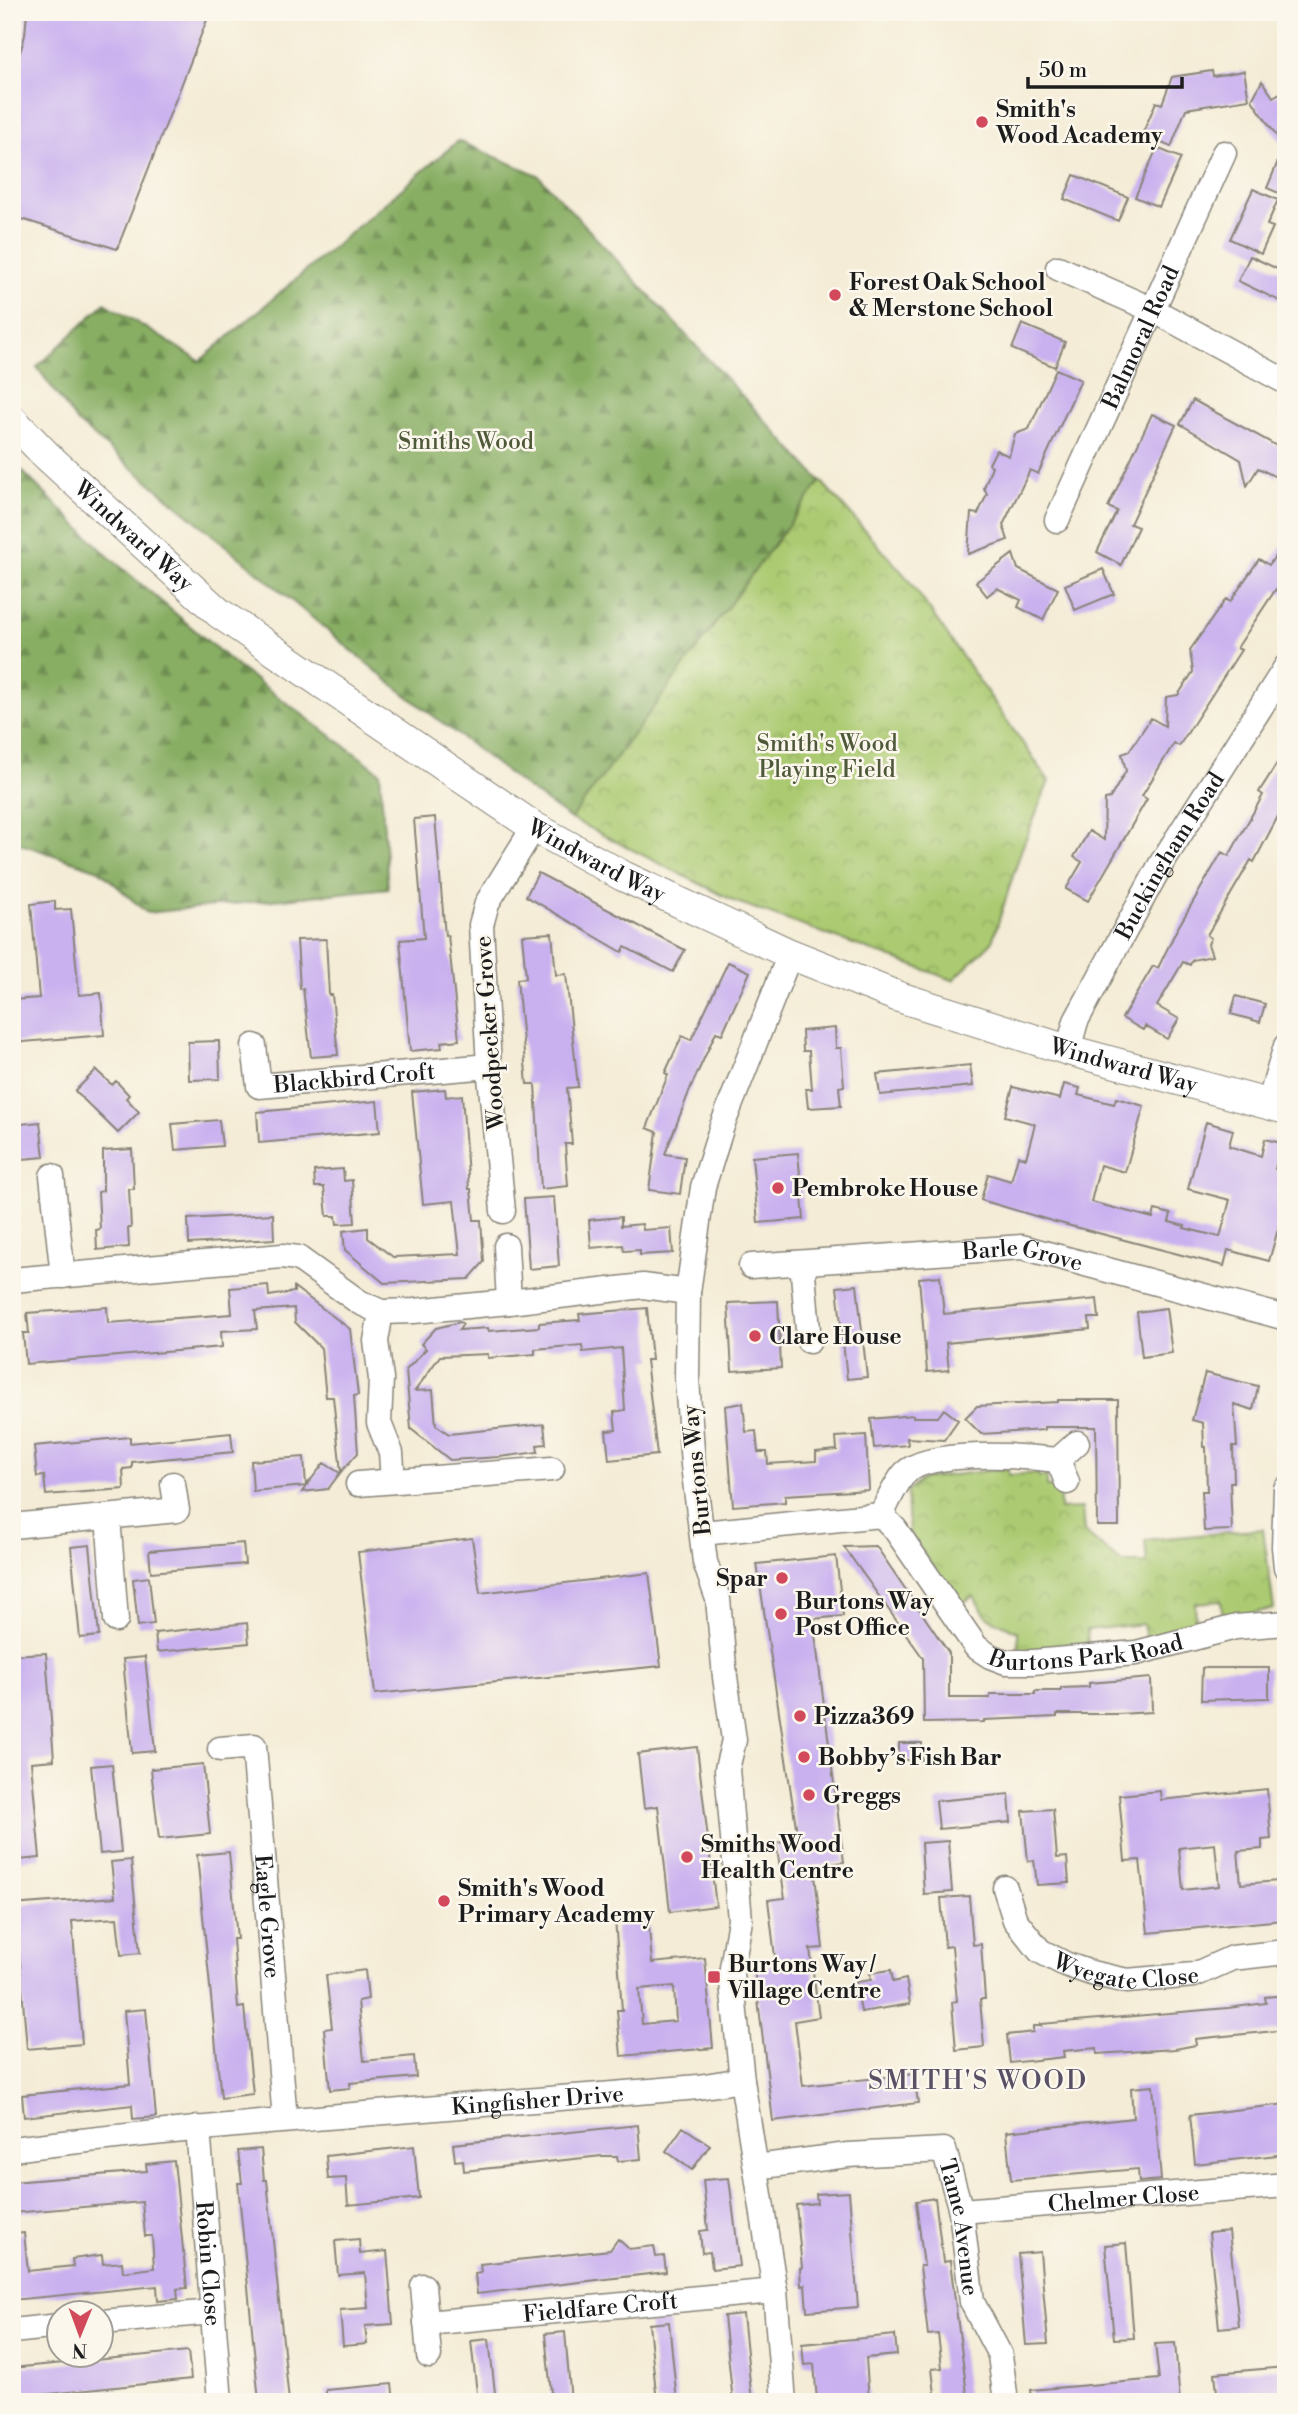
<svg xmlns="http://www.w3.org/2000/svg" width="1298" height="2414" viewBox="0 0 1298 2414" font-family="'Libre Bodoni',serif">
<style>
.forest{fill:url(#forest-firs);stroke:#526540;stroke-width:2}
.park{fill:url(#park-crowns);stroke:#647346;stroke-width:2}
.building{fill:#c9b0ef;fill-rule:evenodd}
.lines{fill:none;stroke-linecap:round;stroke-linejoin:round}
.minor-casing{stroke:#888479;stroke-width:27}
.tertiary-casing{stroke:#888479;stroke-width:32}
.minor{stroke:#fff;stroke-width:24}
.tertiary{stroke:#fff;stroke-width:30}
.poi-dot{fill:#d1495b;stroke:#fbf7ec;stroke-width:2.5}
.labels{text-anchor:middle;stroke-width:5;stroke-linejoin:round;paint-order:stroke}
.poi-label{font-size:23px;font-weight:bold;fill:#1c1c1c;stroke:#fbf7ec;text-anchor:start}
.street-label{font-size:23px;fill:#1c1c1c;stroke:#fbf7ec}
.park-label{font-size:23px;fill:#4e593a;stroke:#fbf7ec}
.quarter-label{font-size:26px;letter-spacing:2px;fill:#595066;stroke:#fbf7ec}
</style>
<defs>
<pattern id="forest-firs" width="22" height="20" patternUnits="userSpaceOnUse" patternTransform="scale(1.75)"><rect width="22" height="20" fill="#88ae63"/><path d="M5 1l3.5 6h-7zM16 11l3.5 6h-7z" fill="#6e8d51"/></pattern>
<pattern id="park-crowns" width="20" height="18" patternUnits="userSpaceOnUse" patternTransform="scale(1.75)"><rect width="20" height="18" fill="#abca71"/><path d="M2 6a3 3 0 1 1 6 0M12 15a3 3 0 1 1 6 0" fill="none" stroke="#93ad61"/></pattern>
</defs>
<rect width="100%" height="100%" fill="#fbf7ec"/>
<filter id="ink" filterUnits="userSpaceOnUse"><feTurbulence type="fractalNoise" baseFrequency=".0143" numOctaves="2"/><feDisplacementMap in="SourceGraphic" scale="14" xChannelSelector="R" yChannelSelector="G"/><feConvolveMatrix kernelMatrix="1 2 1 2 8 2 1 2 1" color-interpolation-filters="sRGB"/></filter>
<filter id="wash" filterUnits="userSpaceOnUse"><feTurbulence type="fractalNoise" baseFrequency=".00686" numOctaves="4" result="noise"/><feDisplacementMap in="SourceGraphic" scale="28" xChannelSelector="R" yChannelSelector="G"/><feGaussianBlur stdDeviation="1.57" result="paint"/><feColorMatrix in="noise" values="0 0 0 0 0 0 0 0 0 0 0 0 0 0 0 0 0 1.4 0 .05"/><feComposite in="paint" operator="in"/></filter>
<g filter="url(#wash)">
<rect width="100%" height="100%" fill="#f4ecd6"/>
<path class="forest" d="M458,141L538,175L821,481L571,819L523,785L387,680L77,422L37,367L105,303L200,361Z
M12,461L108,556L238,667L380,772L388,888L147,913L99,870L18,843L12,845Z"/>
<path class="park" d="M821,481L909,580L1049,781L1021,851L992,942L953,980L734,901L571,819Z
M1008,1468V1475L1038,1473L1039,1477L1047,1476V1487H1060V1509L1082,1508L1084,1532L1122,1563H1147L1145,1540L1263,1529L1274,1609L1223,1618L1221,1601L1195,1603L1196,1621L1146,1639L1143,1624L1087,1630L1088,1645L1019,1653L1018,1632L987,1617L973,1596L960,1605L909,1533L907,1492L922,1479Z"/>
<g id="blocks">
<path class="building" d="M27,12H210L117,249L12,216V81L25,35Z
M1212,71L1213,76L1244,71L1249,99L1186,109L1171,147L1142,135L1156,102L1162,104L1172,77Z
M1262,81L1273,97L1280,93L1286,101V196L1267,188L1284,147L1252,100Z
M1157,148L1181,158L1159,207L1135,197Z
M1074,175L1128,197L1118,221L1064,199Z
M1253,189L1278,200L1267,225L1273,227L1261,254L1230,239Z
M1250,256L1286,273V304L1238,281Z
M1022,324L1065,342L1055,367L1012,349Z
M1056,369L1081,380L1038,474L1030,470L1003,525L1008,540L968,554L971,513L978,514L987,494L984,488L992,466L989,464L996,450L1009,456L1015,434L1029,429Z
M1193,400L1286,451V473L1280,469L1276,477L1258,468L1247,486L1241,460L1180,424Z
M1152,414L1176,425L1130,524L1138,527L1121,565L1097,552L1117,511L1108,507Z
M1286,540V596L1276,589L1237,648L1241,650L1179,746L1174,743L1142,796L1147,799L1088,901L1066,889L1082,862L1074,857L1089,831L1104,840L1105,799L1110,798L1126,771L1122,754L1129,751L1151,718L1165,726L1166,697L1178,695L1193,672L1190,650L1226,599L1230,602L1259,559L1269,565Z
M1013,554L1018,569L1058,589L1043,620L1018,607L1021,600L997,588L987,596L976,582Z
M1103,569L1114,594L1075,610L1065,585Z
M1286,749V801L1254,862L1251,860L1207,935L1211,938L1208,944L1212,956L1192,960L1190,965L1183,962L1157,1006L1179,1019L1167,1039L1145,1026L1143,1030L1122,1018L1153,966L1158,968L1176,931L1222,852L1229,856L1263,795L1259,792Z
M435,817L445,936L448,935L459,1040L441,1042L442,1048L410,1051L400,940L424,938L414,819Z
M538,873L685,950L673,972L625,947L622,952L526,896Z
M55,901V910L71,909L79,995L101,993L104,1035L12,1043V1000L39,998L31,904Z
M552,933L556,975L566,974L578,1087L567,1088L572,1144H565L568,1186L541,1189L535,1084H527L517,979L526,978L522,935Z
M326,939L329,995H332L338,1055L311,1057L303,988L300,989L297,940Z
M728,962L750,972L722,1034L716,1032L691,1087L665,1154L685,1157L680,1194L649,1190L657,1132L647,1128L668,1075L665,1073L682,1036L691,1040Z
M1236,996L1265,1004L1260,1022L1231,1014Z
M835,1028L836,1048H841L844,1086L839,1087L841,1106L808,1108L806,1089H812L809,1051H803L802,1031Z
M219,1041L220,1079L189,1080L188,1042Z
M970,1065L973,1086L880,1095L877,1074Z
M96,1070L112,1085L116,1081L129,1095L126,1098L139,1112L118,1133L75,1091Z
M1064,1084L1080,1088L1078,1095L1114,1104L1116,1098L1144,1106L1125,1172L1100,1165L1091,1202L1153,1218L1155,1210L1171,1214L1169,1222L1185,1226L1184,1228L1220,1237L1230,1200L1188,1189L1206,1122L1233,1130L1229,1146L1261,1156L1265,1139L1281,1143L1275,1169L1286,1172V1201L1269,1261L1228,1250L1224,1266L1052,1221L981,1200L988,1174L1011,1181L1018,1156L1026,1158L1035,1124L1005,1116L1013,1087L1060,1099Z
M445,1089L446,1097L462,1095L469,1189H471L474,1220H481L484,1262L469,1279L384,1283L345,1250L343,1231L368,1228V1238L393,1257L460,1254L454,1201L423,1204L412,1092Z
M377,1101L380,1132L259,1143L257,1112Z
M219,1120L222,1146L175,1150L172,1124Z
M40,1122L44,1157L12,1160V1125Z
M132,1149L134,1189H129L131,1228H128L129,1247L97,1250L96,1230L100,1229L98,1192L103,1191V1151Z
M798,1153L804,1219L758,1223L752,1157Z
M343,1169L344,1181L352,1180L355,1223L337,1224L336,1216H327L324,1187H315L314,1171Z
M554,1197L559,1266L529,1269L524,1199Z
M273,1214L274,1239L189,1244L188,1219Z
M621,1217V1226L642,1224L643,1230L671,1228L673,1253L640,1255V1250L624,1251L623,1245L591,1248L589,1220Z
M940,1276L944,1314L1097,1299L1099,1318H1089L1090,1329L946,1343L949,1370L927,1372L919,1278Z
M268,1285L269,1296L294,1292V1287L350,1329L358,1395L354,1396L358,1453L341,1472L333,1397H326L321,1348L295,1322L294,1308L255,1311L257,1329L221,1331L222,1347L26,1364L23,1333H29L27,1313L107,1307L108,1323L232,1314L230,1288Z
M857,1285L867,1377L847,1379L837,1287Z
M778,1301L781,1368L732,1371L728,1303Z
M647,1308L652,1360H646L657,1455L609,1460L606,1431L616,1430L614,1412L625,1410L621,1348L583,1352L582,1345L535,1349V1354L488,1358V1354L440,1356L415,1391L433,1390L436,1425L449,1434L544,1424L546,1444L537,1445L538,1452L500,1457L450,1460L411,1429L406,1370L426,1349L421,1344L436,1328L460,1322L463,1324L459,1330L488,1328L489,1331L539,1327V1323L580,1320L579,1314Z
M1166,1308L1172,1353L1142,1357L1137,1312Z
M1205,1373L1258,1386L1253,1410L1234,1404L1237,1446H1233L1234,1482H1230L1232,1530L1204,1531L1202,1491H1207L1206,1447H1204L1203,1423L1192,1420Z
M1058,1400H1118L1119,1526H1097L1096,1427H1044V1430L981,1434L965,1418L977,1406L1058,1402Z
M743,1403L746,1432L756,1431L758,1452H767L768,1464L816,1461V1452L837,1450L836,1437L866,1435L869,1490L785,1495V1502L733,1506L725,1406Z
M944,1409L958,1420L944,1440L907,1438L908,1445L874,1448L871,1419L913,1415V1417H938Z
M231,1433L233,1452L132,1462V1468L123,1469L124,1489L46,1495L44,1476L37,1477L34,1446L130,1437V1443Z
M304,1457L306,1486L324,1463L340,1473L328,1489L302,1492L306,1486L253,1491L251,1461Z
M472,1538L480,1593L649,1573L661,1666L375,1694L358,1552Z
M243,1543L245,1564L151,1572L149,1551Z
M90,1545L99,1636L80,1638L71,1547Z
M876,1546L949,1653V1698H990V1694H1035V1691H1061V1688L1089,1687V1683L1151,1678L1152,1712L1118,1714H1057V1717L984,1720V1722L924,1723L923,1658L844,1547Z
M836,1556L843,1616L813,1619L844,1862L814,1866L823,1948L810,1949L819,2017L795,2021L803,2086L914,2074L918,2103L773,2121L754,1968L776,1965L768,1900L785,1898L776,1843L798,1840L757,1564Z
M149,1577L154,1624L138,1626L133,1579Z
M247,1623L249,1643L157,1652L155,1633Z
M46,1653L54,1760L31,1762L40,1858L18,1860L12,1799V1655Z
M145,1657L155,1751L132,1753L123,1659Z
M1202,1668H1269V1698L1201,1700Z
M899,1743H922V1760H899Z
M697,1747L716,1906L670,1912L658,1806L644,1808L638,1754Z
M112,1764L121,1852L100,1854L91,1766Z
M203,1764L210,1834L159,1839L151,1769Z
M1267,1789L1271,1839L1262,1840V1849L1238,1851L1241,1884L1279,1881L1283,1920L1148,1933L1140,1860L1125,1861L1119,1795L1160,1791L1161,1800ZM1215,1844L1219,1886L1183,1890L1179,1848Z
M1009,1794L1011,1822L939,1829L936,1801Z
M1053,1809L1057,1858L1067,1857L1069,1883L1037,1885L1034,1860L1028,1861L1023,1811Z
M948,1841L952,1892L924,1894L921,1843Z
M229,1852L237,1939H233L238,2008L244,2007L253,2094L221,2098L197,1855Z
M131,1860L140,1953L121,1955L117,1918L72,1921L82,2044L27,2049L17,1926H12V1905L115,1897L111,1862Z
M969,1896L973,1945L981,1944L985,1999H980L984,2047L956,2050L952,2002L957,2001L952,1946L945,1947L941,1898Z
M648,1916L652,1963L705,1958L713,2048L621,2056L617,2010H622L615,1919ZM674,1986L676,2021L642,2024L639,1989Z
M365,1970L368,1999L358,2001L364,2061L414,2056L416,2077L350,2083V2088L330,2090L324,2029L332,2028L326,1975Z
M891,1970L893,1982L906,1979L910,2004L861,2012L856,1982L871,1980L870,1973Z
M1286,1995V2030L1195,2039L1196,2045L1175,2049L1097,2054V2048L1063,2051L1064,2057L1010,2063L1007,2035L1033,2032V2026H1041L1040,2024L1228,2008L1266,2003L1265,1997Z
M146,2009L156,2117L133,2119L132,2105L24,2117L22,2095L130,2084L124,2011Z
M1153,2086L1161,2180L1139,2182L1138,2169L1011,2180L1006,2132L1133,2118L1131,2088Z
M1286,2104V2154L1195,2164L1190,2115Z
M638,2125L641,2159L618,2161L617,2156H602L464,2171L463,2160L455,2161L453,2144Z
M683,2127L710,2145L692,2170L666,2151Z
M414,2146L419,2198L348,2205L346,2178L328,2179L326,2156Z
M261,2149L264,2180H267L289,2402H259L238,2183H242L238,2151Z
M174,2161L187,2288L177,2289L178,2299L158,2301L157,2286L12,2300V2234L24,2233L28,2271L73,2266L72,2259L102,2255L103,2264L122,2262L123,2272L154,2268L152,2236H145L142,2202L12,2213V2182L147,2171L146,2164Z
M729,2178L740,2266L712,2269L710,2252L702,2253L700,2231L708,2230L703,2180Z
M849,2192L858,2307L807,2311L805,2285L801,2286L800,2268H802L796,2205L817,2203L816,2194Z
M935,2198L943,2262L950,2261L968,2402H936L932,2369L942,2368L938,2334L928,2335L920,2266H924L916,2201Z
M1229,2231L1239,2326L1219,2328L1209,2233Z
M359,2239L360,2254L387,2251L393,2324L365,2326L367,2344L343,2346L340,2310L368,2308L365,2273L338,2275L335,2241Z
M618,2239L629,2249L654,2246L656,2257L664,2256L666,2272L477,2294L475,2274L481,2273L480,2264L610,2250Z
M1126,2243L1134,2338L1114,2339L1105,2245Z
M1040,2252L1048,2344L1026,2345L1018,2254Z
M743,2314L752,2402H733L724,2316Z
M669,2322L677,2402H657L649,2324Z
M565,2332L571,2402H552L545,2334Z
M895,2335L897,2355L866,2358L869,2402H837V2399L817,2401L814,2364L804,2365L802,2344Z
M489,2339L496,2402H478L471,2341Z
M1175,2343L1180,2402H1032L1031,2390L1159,2379L1155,2344Z
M188,2351L191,2379L12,2398V2368Z
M1286,2367V2402H1218L1215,2373Z
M392,2384L394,2402H326V2390Z"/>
</g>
</g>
<g filter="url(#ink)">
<use href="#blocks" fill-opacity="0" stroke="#888479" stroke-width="2"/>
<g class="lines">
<defs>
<g id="minor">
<path d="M1058,268L1153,310L1286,382"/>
<path id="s1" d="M1057,520L1224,153"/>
<path id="s2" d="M254,1046L259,1086L489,1066"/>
<path id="s3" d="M1068,1050L1076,1021L1161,864L1286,667"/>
<path d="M1269,1104L1286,1046"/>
<path d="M52,1176L63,1276"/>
<path d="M503,1211L489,1066L481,925L487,903L534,827"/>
<path d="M506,1246L509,1302"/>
<path d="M802,1263L809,1341"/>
<path id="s4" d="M751,1266L1022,1247L1286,1318"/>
<path d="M12,1280L282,1256L298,1258L359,1302L381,1312L414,1311L509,1302L643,1286L688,1292"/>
<path d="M381,1312L376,1341L381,1379L379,1423L391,1453L393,1481"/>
<path d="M1067,1482L1058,1460L1077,1443"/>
<path d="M358,1484L552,1469"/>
<path d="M1286,1489L1284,1547L1286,1567"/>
<path d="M881,1515C888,1502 895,1484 905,1473C930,1449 1024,1456 1058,1460"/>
<path d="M108,1517L116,1620"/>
<path d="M12,1526L177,1510L173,1484"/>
<path id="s5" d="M702,1533L881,1515L895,1529L976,1647L990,1656L1006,1662H1033L1136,1653L1236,1627L1286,1623"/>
<path id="s6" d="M220,1749L254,1746L285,2120"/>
<path id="s7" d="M1005,1888L1015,1920L1040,1951L1065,1964L1091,1973L1127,1981L1194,1975L1232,1958L1286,1952"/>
<path id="s8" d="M198,2128L220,2402"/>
<path id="s9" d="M12,2149C240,2121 469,2106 698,2087L742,2080"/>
<path id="s10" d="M756,2167L848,2155L944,2150L961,2211L972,2302L1000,2355L1006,2402"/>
<path id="s11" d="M961,2211L1286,2185"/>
<path d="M423,2286L429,2356"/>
<path d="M102,2322L213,2312"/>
<path id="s12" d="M426,2323L775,2291"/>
<path d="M12,2331L60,2326"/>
<path d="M784,2402L775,2291L742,2080L731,1974L740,1920L727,1769L734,1740L725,1677L718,1599L705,1562L693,1465L687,1379L688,1292L703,1187L722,1126L790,954"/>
</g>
<g id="tertiary">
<path id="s13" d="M12,420L46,455L219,613L534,827L623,876L790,954L899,997L1068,1050L1286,1109"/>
</g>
</defs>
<use href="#minor" class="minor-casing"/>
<use href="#tertiary" class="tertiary-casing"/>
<use href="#minor" class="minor"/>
<use href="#tertiary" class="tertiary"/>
</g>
</g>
<g class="poi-dot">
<circle cx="982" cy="122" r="7"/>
<circle cx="835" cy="295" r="7"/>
<circle cx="778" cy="1188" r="7"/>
<circle cx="755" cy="1336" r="7"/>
<circle cx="782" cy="1578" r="7"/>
<circle cx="781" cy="1614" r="7"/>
<circle cx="800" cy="1716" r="7"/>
<circle cx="804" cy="1757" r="7"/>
<circle cx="809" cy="1795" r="7"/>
<circle cx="687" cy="1857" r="7"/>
<circle cx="444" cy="1901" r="7"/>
<rect x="707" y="1970" width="14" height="14" rx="3.5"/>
</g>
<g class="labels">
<g class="poi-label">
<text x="996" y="117">Smith's<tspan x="996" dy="26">Wood Academy</tspan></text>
<text x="849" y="290">Forest Oak School<tspan x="849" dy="26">&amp; Merstone School</tspan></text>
<text x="792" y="1196">Pembroke House</text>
<text x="769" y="1344">Clare House</text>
<text x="768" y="1586" text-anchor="end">Spar</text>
<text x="795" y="1609">Burtons Way<tspan x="795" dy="26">Post Office</tspan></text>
<text x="814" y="1724">Pizza369</text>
<text x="818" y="1765">Bobby’s Fish Bar</text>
<text x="823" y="1803">Greggs</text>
<text x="701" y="1852">Smiths Wood<tspan x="701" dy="26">Health Centre</tspan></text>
<text x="458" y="1896">Smith's Wood<tspan x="458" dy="26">Primary Academy</tspan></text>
<text x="728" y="1972">Burtons Way /<tspan x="728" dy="26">Village Centre</tspan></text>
</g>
<g class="street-label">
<text dy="8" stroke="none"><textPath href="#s1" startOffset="201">Balmoral Road</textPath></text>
<text dy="8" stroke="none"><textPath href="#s13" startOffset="168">Windward Way</textPath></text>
<text dy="8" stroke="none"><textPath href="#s3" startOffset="220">Buckingham Road</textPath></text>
<text dy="8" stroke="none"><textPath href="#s13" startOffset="735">Windward Way</textPath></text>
<text transform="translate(489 1033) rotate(-94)" y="8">Woodpecker Grove</text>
<text dy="8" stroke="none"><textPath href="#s13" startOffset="1302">Windward Way</textPath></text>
<text dy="8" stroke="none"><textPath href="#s2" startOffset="136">Blackbird Croft</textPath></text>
<text dy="8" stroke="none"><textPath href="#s4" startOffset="273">Barle Grove</textPath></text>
<text transform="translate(696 1470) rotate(-96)" y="8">Burtons Way</text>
<text dy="8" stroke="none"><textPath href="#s5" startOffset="457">Burtons Park Road</textPath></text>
<text dy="8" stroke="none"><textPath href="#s6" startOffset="205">Eagle Grove</textPath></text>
<text dy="8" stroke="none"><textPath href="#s7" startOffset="164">Wyegate Close</textPath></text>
<text dy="8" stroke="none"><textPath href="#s9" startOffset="528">Kingfisher Drive</textPath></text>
<text dy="8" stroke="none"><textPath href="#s11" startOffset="163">Chelmer Close</textPath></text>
<text dy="8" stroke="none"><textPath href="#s10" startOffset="268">Tame Avenue</textPath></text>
<text dy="8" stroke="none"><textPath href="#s8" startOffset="136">Robin Close</textPath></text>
<text dy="8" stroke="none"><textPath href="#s12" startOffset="175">Fieldfare Croft</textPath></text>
</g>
<g class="park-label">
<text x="466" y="449">Smiths Wood</text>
<text x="827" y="751">Smith's Wood<tspan x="827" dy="26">Playing Field</tspan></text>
</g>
<g class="quarter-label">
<text x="978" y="2089">SMITH'S WOOD</text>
</g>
</g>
<rect width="1298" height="2414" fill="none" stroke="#fbf7ec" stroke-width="42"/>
<g transform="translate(80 2334) rotate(181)"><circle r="33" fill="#fbf7ec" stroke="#a29f99" stroke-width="2"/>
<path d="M0-5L12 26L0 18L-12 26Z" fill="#d1495b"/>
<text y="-10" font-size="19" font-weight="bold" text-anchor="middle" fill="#1c1c1c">N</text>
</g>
<path d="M1028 77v10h154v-10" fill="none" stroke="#1c1c1c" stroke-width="3.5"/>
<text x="1039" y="77" font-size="21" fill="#1c1c1c" stroke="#fbf7ec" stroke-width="5" paint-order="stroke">50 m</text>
</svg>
